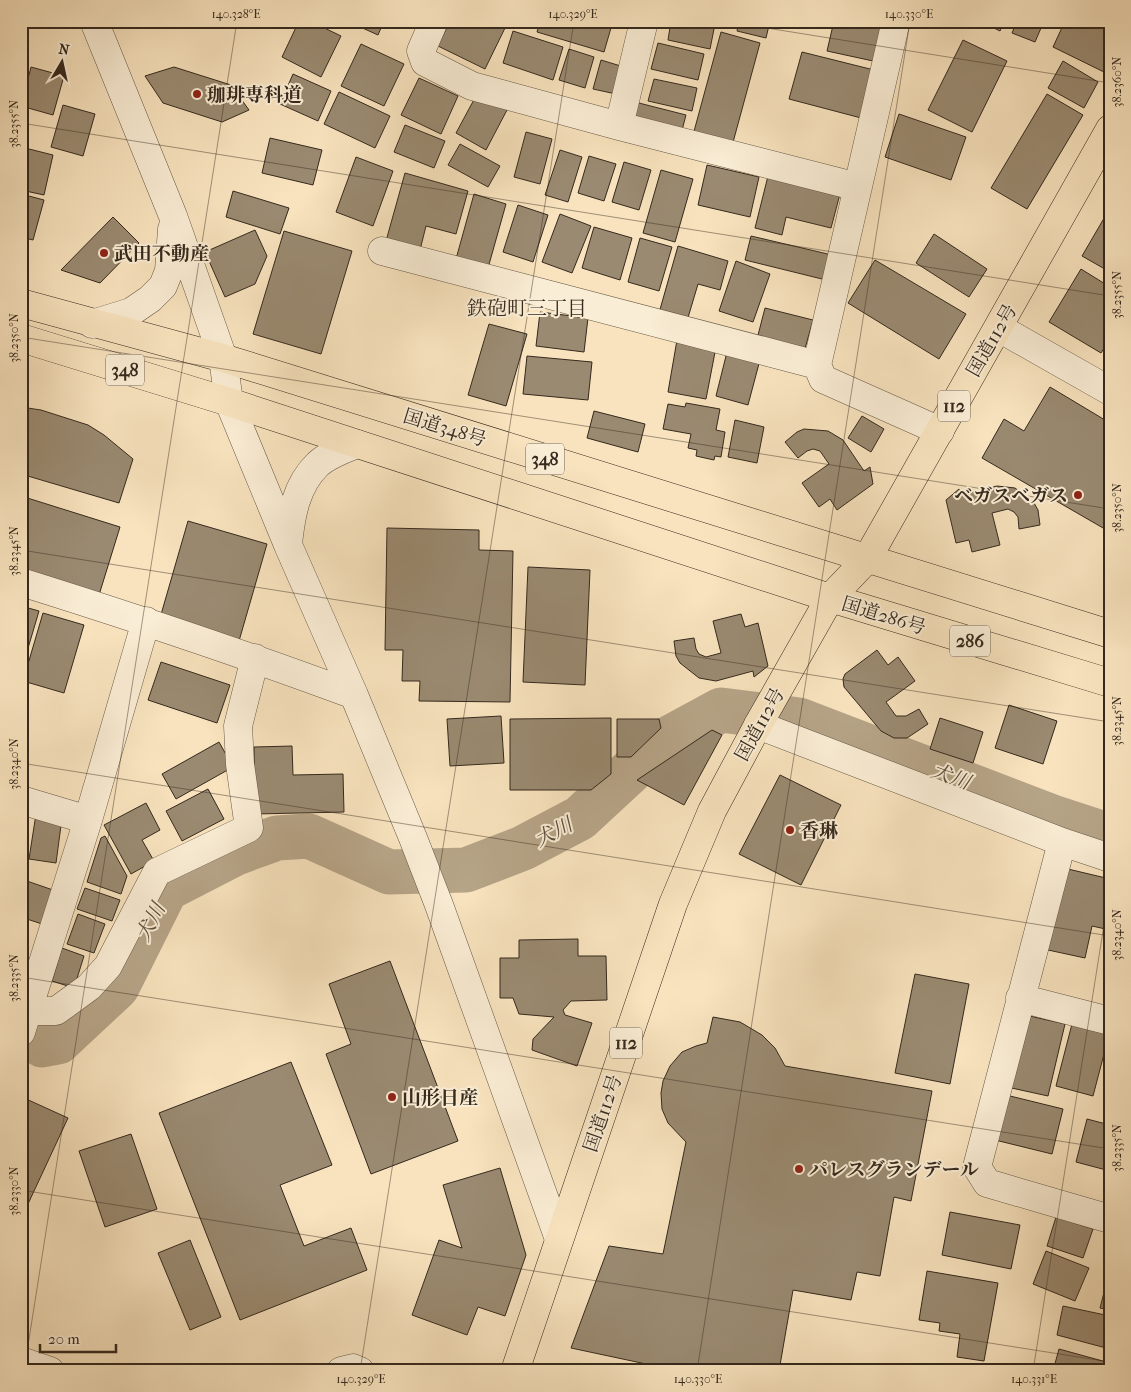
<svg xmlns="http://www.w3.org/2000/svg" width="1131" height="1392" viewBox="0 0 1131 1392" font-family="'IM FELL French Canon','Noto Serif JP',serif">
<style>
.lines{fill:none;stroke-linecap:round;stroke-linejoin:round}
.river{stroke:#b6a487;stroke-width:45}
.building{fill:#9a8a71;stroke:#35291d}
.minor-casing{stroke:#665845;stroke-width:29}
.highway-casing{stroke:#35291d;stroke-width:29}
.minor{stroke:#faedd5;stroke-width:28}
.highway{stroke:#f8e3be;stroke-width:28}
.ticks{fill:none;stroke:#35291d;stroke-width:1;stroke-opacity:0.45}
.poi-dot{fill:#8f2418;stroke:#faedd5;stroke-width:2}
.labels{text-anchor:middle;stroke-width:4;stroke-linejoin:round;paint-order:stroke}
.shield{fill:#faedd5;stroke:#706454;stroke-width:1}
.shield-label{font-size:18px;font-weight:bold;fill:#35291d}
.poi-label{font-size:19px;font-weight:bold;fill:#35291d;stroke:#faedd5;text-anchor:start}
.street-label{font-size:19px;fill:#35291d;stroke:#faedd5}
.neighbourhood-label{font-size:20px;fill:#35291d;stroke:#faedd5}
.water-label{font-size:20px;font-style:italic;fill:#5c4e3d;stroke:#faedd5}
.neatline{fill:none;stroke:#35291d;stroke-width:2}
.ticks-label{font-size:12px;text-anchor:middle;fill:#35291d}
</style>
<rect width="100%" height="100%" fill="#f8e3be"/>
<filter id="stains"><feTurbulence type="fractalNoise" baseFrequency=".004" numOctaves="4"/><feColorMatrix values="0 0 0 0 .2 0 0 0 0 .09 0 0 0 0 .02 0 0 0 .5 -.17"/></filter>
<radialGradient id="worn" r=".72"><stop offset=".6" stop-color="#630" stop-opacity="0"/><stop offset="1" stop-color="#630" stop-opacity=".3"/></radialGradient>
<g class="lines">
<path class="river" d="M42,1045L58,1042L117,987L166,889L236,853L277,838L309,836L389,872L466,870L523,848L580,818L662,742L721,710L799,720L1055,818L1110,836"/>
</g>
<path class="building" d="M299,21H310L341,36L321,77L282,57Z
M347,21H384L378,35Z
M450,21H491L505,28L485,69L438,46Z
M540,21H613L604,52L537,32Z
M671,21H701L715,24L710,49L668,40Z
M739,21H770L766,38L737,31Z
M834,21H882L873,61L827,51Z
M980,21H1004L1000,31Z
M1017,21H1044L1035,42L1012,33Z
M1065,21H1091L1110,30V59L1104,72L1053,47Z
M513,31L563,47L553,80L503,63Z
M721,32L760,43L732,146L693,135Z
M963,40L1007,61L972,132L928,110Z
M658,43L704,54L698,80L651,69Z
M361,44L404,64L384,106L341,86Z
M569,49L594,57L585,88L559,80Z
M802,52L878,71L865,119L789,99Z
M601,60L624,67L616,94L593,89Z
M1063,61L1098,82L1084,108L1048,88Z
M31,67L64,76L53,115L21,106Z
M174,67L231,85L249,110L222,122L163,103L145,76Z
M293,74L331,91L318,121L280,104Z
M419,78L458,96L441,134L401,115Z
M654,79L697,88L692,111L648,101Z
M339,92L390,116L375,148L324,124Z
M477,94L507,110L486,150L456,133Z
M1047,94L1083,115L1027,209L991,188Z
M635,102L686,115L681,134L630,121Z
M63,105L95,114L83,156L51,147Z
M899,114L966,137L951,180L885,157Z
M405,125L445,141L434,168L394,152Z
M526,132L552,139L540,184L514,177Z
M270,138L322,150L313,185L262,173Z
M460,144L500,166L488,187L448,165Z
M21,147L53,155L44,195L21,190Z
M560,150L582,157L568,202L545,195Z
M589,156L616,164L604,201L578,193Z
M356,157L393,171L373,226L336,212Z
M624,162L651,170L639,210L612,202Z
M707,165L759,177L750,217L698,205Z
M661,170L693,179L675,242L643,233Z
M405,173L468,191L456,234L426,226L420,250L386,241Z
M768,176L840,194L831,228L786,217L782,235L755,228Z
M233,191L289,208L280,234L226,217Z
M21,194L44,200L33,240L21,237Z
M474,194L506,204L488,268L456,259Z
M518,205L548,215L533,262L503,252Z
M1110,208V272L1082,256Z
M560,214L591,226L572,273L542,262Z
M113,217L139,243L100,283L61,270Z
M594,227L632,238L620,280L582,268Z
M255,230L267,256L255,284L225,297L205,252Z
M284,231L352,251L321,354L253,334Z
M934,234L987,269L969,297L916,263Z
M751,236L832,255L826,280L745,260Z
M640,238L672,247L659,291L628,282Z
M678,246L728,261L720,290L698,284L687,321L659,313Z
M875,260L966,314L939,359L848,303Z
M736,261L770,274L753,322L719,311Z
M1081,269L1110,287V339L1101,353L1049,322Z
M765,308L813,320L804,352L757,339Z
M540,312L588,318L584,352L536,346Z
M489,324L527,334L506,406L468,395Z
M677,340L716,347L706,399L668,392Z
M728,348L761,356L748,405L716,396Z
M527,356L592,362L588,400L523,394Z
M1050,387L1110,423V532L982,458L1004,419L1024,431Z
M686,403L720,409L716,430L725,432L721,457L715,456L714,460L696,456L697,450L688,448L691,434L663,429L668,404L685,407Z
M21,407L41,410L88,425L104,435L133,459L119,503L21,474Z
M594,411L645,424L638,452L587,438Z
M862,416L884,429L871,452L848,438Z
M735,420L764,427L757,463L728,457Z
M804,429L828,431L843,440L864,471L870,467L873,484L837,510L830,499L819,507L802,483L829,464L820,451L813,449L807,451L798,458L785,442L797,432Z
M997,486L1015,488L1034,503L1038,510L1040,525L1019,529L1018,517L1014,512L1008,509L992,513L1000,545L972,552L969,540L956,543L946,500L959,489L961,495Z
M21,496L120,527L99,595L21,571Z
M188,521L267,544L239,641L160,618Z
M387,528L479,530V550L513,551L510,702L419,701L420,681H402L403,650H385Z
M528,567L590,570L585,685L523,682Z
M21,606L39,611L21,672Z
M43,613L84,625L64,693L23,681Z
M741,614L745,627L758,623L768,666L754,677L753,671L716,681L699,678L680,663L676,656L674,641L694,638L696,649L699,654L706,657L721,653L713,621Z
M877,650L888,665L898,657L915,681L886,702L896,716H906L919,709L928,724L907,738H894L881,731L844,687L843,679L845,674Z
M161,662L230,685L217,723L148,700Z
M1009,705L1057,721L1043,764L995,748Z
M501,716L504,763L450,766L447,719Z
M611,718V774L591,790H510V719Z
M940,718L983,732L973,763L930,749Z
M617,719H659L661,728L631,757H617Z
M712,730L722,735L684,805L637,780Z
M219,742L233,767L176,799L162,774Z
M292,746L293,775L343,774L344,812L255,814L254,747Z
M780,775L841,805L801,885L739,854Z
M208,789L224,819L182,841L166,811Z
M146,803L160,830L142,840L154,861L131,874L104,825Z
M36,814L62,818L56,863L29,859Z
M105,836L127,876L121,894L87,882L101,838Z
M1068,869L1110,879V930L1092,926L1085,958L1048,950Z
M21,879L53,890L42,924L21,917Z
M85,888L120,900L112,921L77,909Z
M78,914L105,924L94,953L67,944Z
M578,939V956H606L607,1000L571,1001L563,1010L565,1015L592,1023L577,1066L532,1050L533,1039L554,1017L519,1014L513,998H500V958H519V940Z
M62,948L84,956L74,988L52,981Z
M390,961L458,1141L371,1174L326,1054L351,1044L329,984Z
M915,974L969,984L950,1084L895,1073Z
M1025,1015L1065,1024L1048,1096L1007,1087Z
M713,1017L740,1022L762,1035L775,1048L785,1066L932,1091L911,1201L894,1197L880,1276L857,1272L851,1300L793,1290L779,1371H679L571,1348L609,1246L663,1254L686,1142L668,1123L662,1109L661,1093L663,1081L670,1066L682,1052L696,1046L707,1043Z
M1072,1024L1109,1035L1093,1096L1056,1086Z
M291,1062L332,1165L280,1185L304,1246L351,1228L367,1270L240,1320L159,1113Z
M1006,1095L1063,1109L1052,1154L995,1140Z
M24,1098L68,1118L21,1219V1105Z
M1087,1119L1110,1125V1171L1076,1162Z
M131,1134L157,1209L105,1227L79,1151Z
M500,1168L526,1255L505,1316L478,1307L467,1335L412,1315L439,1240L462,1248L443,1185Z
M950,1212L1020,1225L1011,1269L942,1255Z
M1056,1217L1093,1229L1083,1258L1047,1246Z
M190,1240L221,1317L190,1330L158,1253Z
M1046,1251L1089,1268L1075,1301L1033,1284Z
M1110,1269V1310L1100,1308Z
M927,1271L998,1283L984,1361L957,1357L960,1334L939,1331L940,1323L919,1320Z
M1063,1306L1110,1316V1349L1057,1335Z
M1059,1349L1110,1363V1371H1053Z"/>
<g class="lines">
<defs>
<path id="minor" d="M94,21L173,216L223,358L229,402L288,545L354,695L413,838L439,905L559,1239
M434,21L421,51L425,62L472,86L619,126L858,187
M896,21L817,365L823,379L940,431
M619,126L644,21
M382,251L817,365
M92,324L131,312L150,299L163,286L169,271L172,229
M999,328L1110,391
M288,544C291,515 296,485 318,464C329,454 344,449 357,444
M21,582C133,617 244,654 354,695
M758,725L1062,842L1110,858
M21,800L88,820
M1062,842L977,1167L987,1183L1110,1219
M1020,998L1110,1021
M27,1011H56L89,987L108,966L157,872L249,828L240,764L238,726L255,658
M21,1032L88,820L146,621
M21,1361L50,1371
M341,1371L353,1368L360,1371"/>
<path id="highway" d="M21,303L223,358L1110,634
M21,338L229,402L830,598L1110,683
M515,1371L673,904L712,811L758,725L830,598L867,559L1110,129"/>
</defs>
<use href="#minor" class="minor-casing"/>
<use href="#highway" class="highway-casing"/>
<use href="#minor" class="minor"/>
<use href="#highway" class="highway"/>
</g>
<path class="ticks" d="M723,21L1110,83M21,123L1110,296M21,337L1110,509M21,550L1110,722M21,763L1110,936M21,977L1110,1149M21,1190L1110,1362M24,1371L237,21M360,1371L574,21M697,1371L910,21M1033,1371L1110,887"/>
<g class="poi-dot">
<circle cx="197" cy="94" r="5"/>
<circle cx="104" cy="253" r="5"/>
<circle cx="1078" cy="495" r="5"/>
<circle cx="790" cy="830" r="5"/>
<circle cx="392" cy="1097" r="5"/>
<circle cx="799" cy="1169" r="5"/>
</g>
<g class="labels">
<g class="shield">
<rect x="106" y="354.5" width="38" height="31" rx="4"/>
<rect x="938" y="390.5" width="32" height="31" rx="4"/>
<rect x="526" y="443.5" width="38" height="31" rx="4"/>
<rect x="950" y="625.5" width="40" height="31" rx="4"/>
<rect x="610" y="1027.5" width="32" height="31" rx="4"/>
</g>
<g class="shield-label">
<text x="125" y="376">348</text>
<text x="954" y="412">112</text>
<text x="545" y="465">348</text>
<text x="970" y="647">286</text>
<text x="626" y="1049">112</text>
</g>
<g class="poi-label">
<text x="207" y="101">珈琲専科道</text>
<text x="114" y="260">武田不動産</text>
<text x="1068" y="502" text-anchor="end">ベガスベガス</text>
<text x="800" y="837">香琳</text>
<text x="402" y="1104">山形日産</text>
<text x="809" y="1176">パレスグランデール</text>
</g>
<g class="street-label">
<text transform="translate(991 340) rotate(-60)" y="7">国道112号</text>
<text transform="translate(445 427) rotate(17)" y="7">国道348号</text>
<text transform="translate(884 615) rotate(17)" y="7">国道286号</text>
<text transform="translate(759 724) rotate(-61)" y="7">国道112号</text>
<text transform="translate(602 1113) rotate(-71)" y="7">国道112号</text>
</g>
<g class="neighbourhood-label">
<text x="527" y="315">鉄砲町三丁目</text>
</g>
<g class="water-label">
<text transform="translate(951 776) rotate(20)" y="7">犬川</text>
<text transform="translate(553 832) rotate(-28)" y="7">犬川</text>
<text transform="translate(150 922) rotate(-63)" y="7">犬川</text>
</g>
</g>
<rect width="1131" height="1392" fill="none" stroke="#f8e3be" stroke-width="55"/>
<g transform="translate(62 62) rotate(9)" stroke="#faedd5" stroke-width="4" paint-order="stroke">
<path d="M0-4L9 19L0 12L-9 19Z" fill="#35291d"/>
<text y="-8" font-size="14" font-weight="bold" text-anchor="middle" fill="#35291d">N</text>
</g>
<path d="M40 1344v8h76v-8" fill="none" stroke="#35291d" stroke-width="2.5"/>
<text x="48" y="1344" font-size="15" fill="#35291d" stroke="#faedd5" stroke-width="4" paint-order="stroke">20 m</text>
<rect x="28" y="28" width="1076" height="1336" class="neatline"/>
<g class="ticks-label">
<text x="236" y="18">140.328°E</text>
<text x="573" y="18">140.329°E</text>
<text x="909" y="18">140.330°E</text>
<text transform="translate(1117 82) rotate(-90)" y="4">38.2360°N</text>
<text transform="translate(14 124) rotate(-90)" y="4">38.2355°N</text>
<text transform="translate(1117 295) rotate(-90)" y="4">38.2355°N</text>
<text transform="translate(14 338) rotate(-90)" y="4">38.2350°N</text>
<text transform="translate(1117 508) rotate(-90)" y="4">38.2350°N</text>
<text transform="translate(14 551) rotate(-90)" y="4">38.2345°N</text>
<text transform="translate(1117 721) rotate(-90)" y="4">38.2345°N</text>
<text transform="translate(14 764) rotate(-90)" y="4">38.2340°N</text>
<text transform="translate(1117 935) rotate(-90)" y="4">38.2340°N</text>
<text transform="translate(14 978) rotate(-90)" y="4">38.2335°N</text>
<text transform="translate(1117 1148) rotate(-90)" y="4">38.2335°N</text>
<text transform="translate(14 1191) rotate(-90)" y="4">38.2330°N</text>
<text x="361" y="1383">140.329°E</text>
<text x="698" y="1383">140.330°E</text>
<text x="1034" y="1383">140.331°E</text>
</g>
<rect width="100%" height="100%" filter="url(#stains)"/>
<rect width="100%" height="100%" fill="url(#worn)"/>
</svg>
